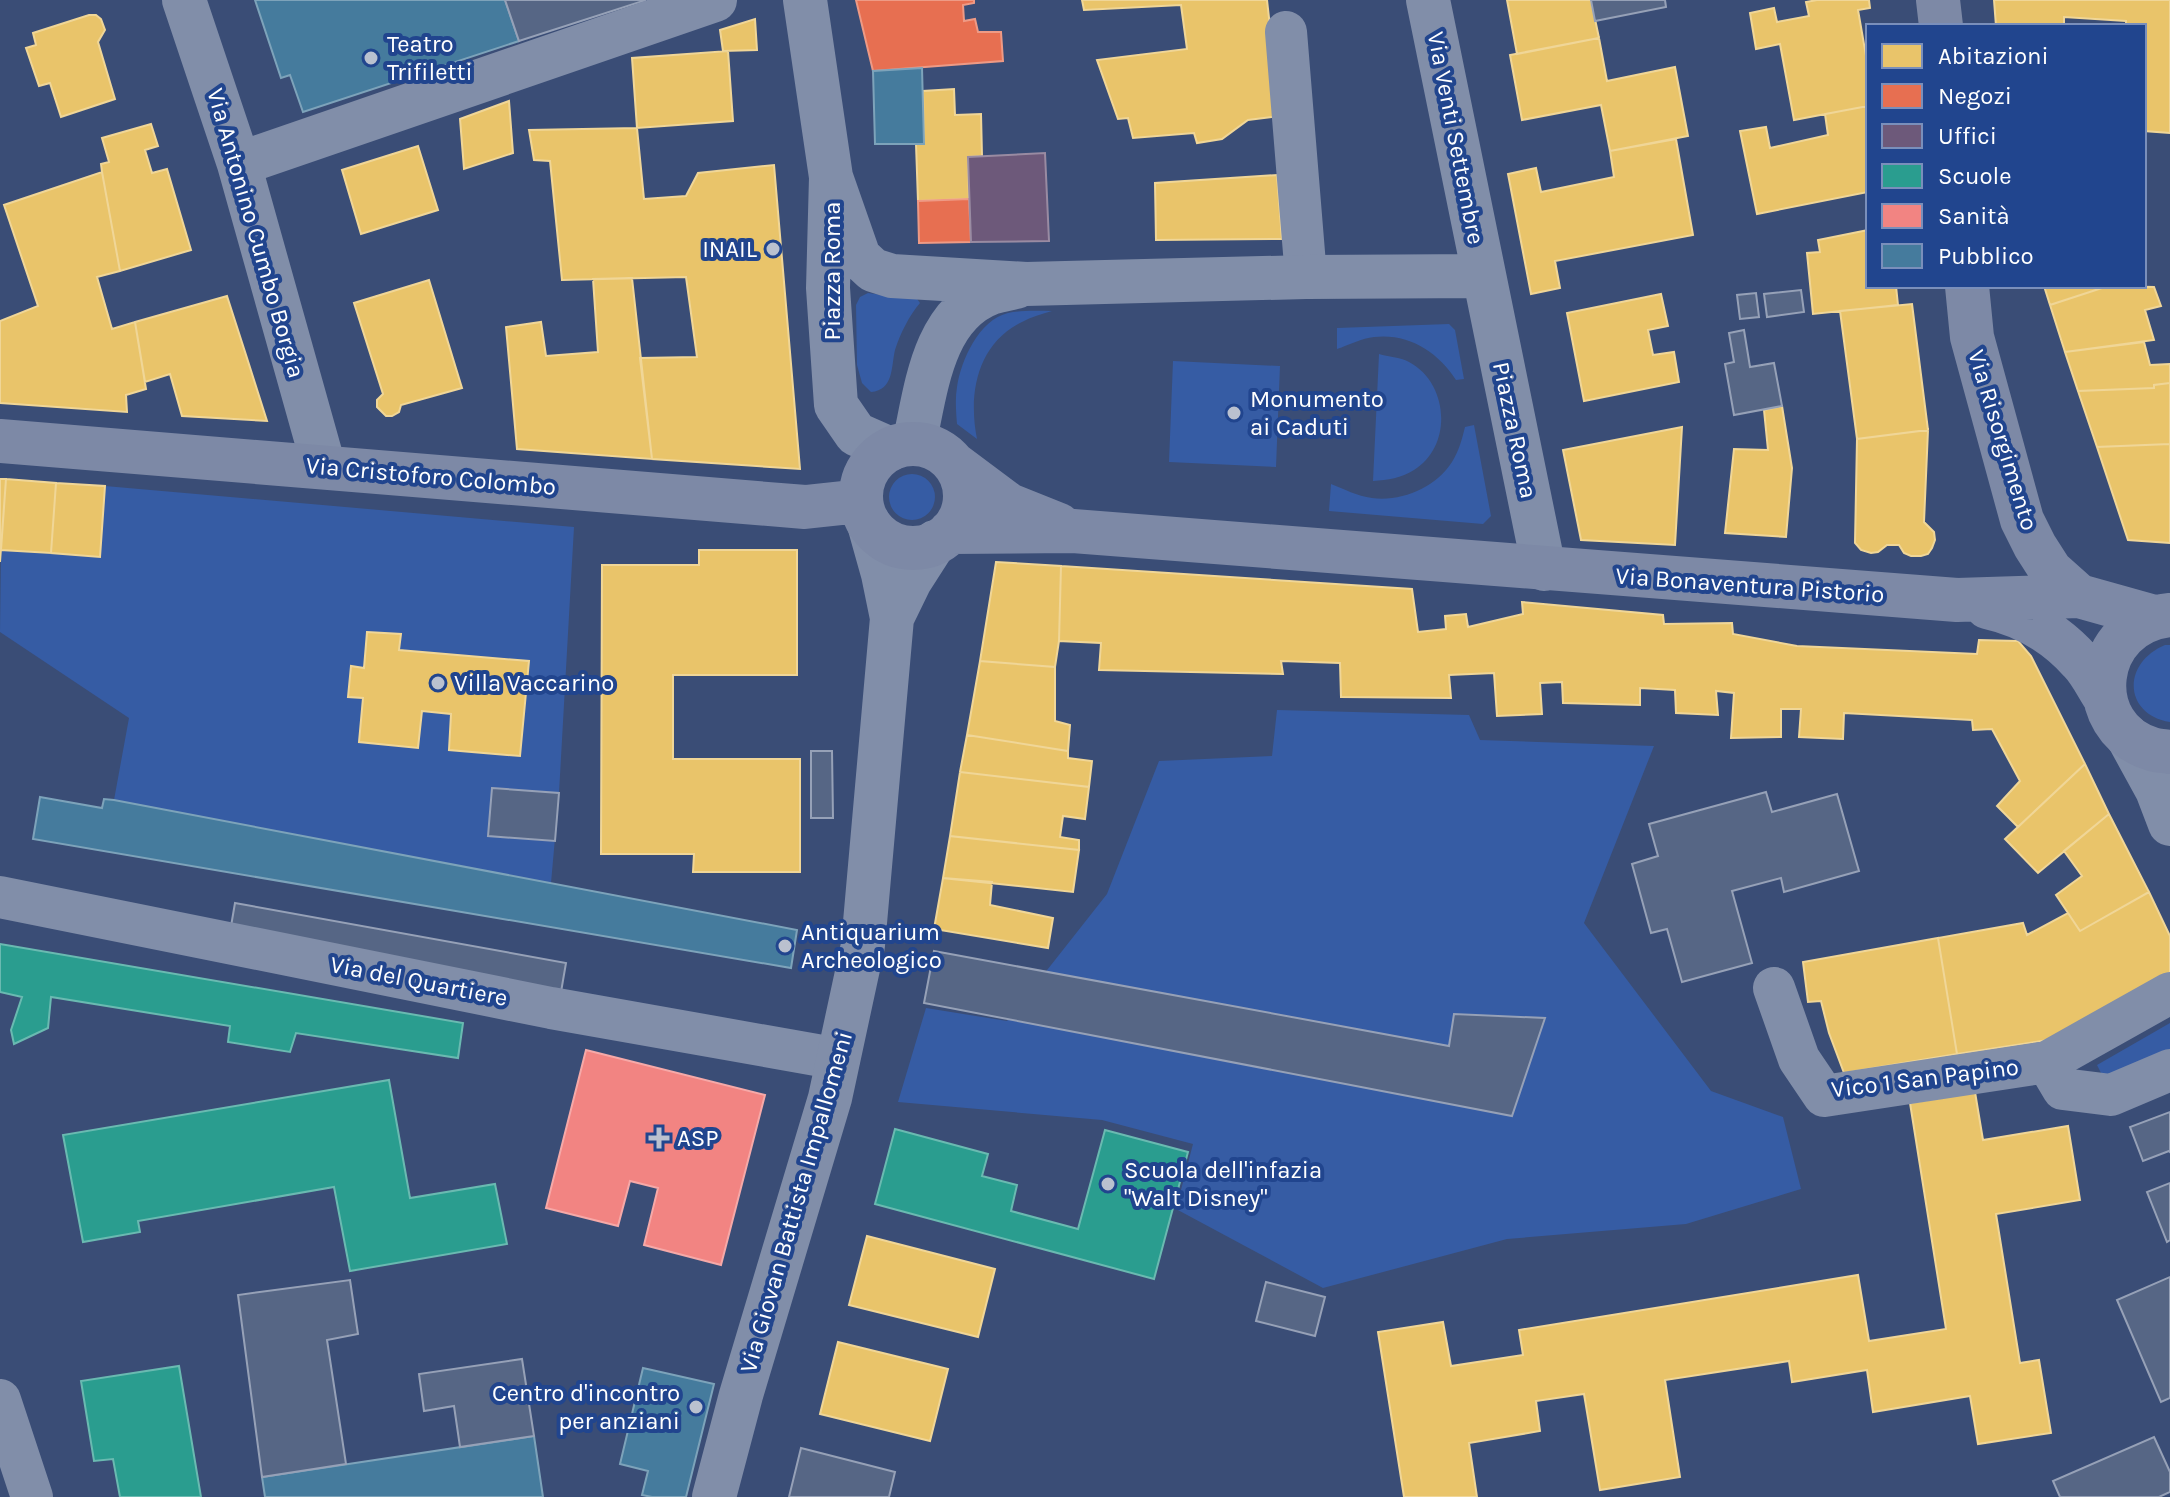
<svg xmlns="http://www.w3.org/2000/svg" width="2170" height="1497" viewBox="0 0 2170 1497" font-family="Karla,sans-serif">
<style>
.green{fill:#365ca4}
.homes{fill:#e9c46a;stroke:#f0d697;stroke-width:2}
.shops{fill:#e76f51;stroke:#ee9a85;stroke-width:2}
.offices{fill:#6d597a;stroke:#998ba2;stroke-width:2}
.schools{fill:#2a9d8f;stroke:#6abab1;stroke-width:2}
.health{fill:#f28482;stroke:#f6a9a8;stroke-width:2}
.public{fill:#457b9d;stroke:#7da3ba;stroke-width:2}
.building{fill:#566685;stroke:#96a1b7;stroke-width:2}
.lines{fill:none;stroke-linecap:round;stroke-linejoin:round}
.minor{stroke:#818ea9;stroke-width:42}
.tertiary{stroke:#818ea9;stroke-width:44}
.secondary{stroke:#7d89a6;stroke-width:44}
.poi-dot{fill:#bac1cf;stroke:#21458e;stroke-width:3}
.labels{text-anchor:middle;stroke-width:8;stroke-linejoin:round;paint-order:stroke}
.poi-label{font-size:24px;fill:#fff;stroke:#21458e;text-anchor:start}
.street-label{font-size:24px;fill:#fff;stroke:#21458e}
</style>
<rect width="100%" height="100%" fill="#3a4d76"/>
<path class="green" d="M868,293L904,298L915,296L920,303C909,316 900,334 895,350C891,367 894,390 871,392L862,383L857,365L856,305L860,297Z
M1052,311C1042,314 1031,317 1022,322C977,344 968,394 977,439L957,424C956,411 955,399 957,387C961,360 979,320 1008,313C1022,310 1038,311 1052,311Z
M1449,324L1455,330L1464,379L1456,380C1438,352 1409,333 1374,337C1362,338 1349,345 1337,349V328Z
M1379,354C1388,357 1400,357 1409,362C1449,383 1453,446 1414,470C1401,478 1388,480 1373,481Z
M1173,361L1280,366L1276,467L1169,462Z
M1474,425L1491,516L1483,524L1329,511L1331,484C1344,489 1357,496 1372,498C1402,502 1436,487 1452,462C1459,451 1462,439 1465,427Z
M889 497a23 23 0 1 1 46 0a23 23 0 1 1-46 0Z
M105,486L574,527L559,793L551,883L114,800L129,718L0,632L1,550L100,556Z
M2165,645H2170V722C2123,714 2122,663 2165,645Z
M1277,710L1469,715L1480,740L1654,746L1584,923L1711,1091L1783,1117L1801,1189L1686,1224L1507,1239L1323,1288L1176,1209L1193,1144L1102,1120L898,1102L926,1008L1007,1021L1107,894L1159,761L1272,756Z
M2170,1023V1053L2105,1081L2097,1065Z"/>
<path class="homes" d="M1082,0H1267L1280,116L1248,120L1222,139L1197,143L1194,133L1133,138L1128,118L1118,119L1097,60L1187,49L1181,5L1084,10Z
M1507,0H1591L1599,38L1517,54Z
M1817,0H1869L1870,8L1858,10L1868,67V106L1794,120L1780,44L1756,49L1750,13L1774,8L1777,22L1809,16L1806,2Z
M1994,0H2170V133L2144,131V26H2126V21L2064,17V26H1996Z
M89,15H96L101,19L105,30L98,42L115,99L61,117L50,83L39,86L26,48L36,45L33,33Z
M755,19L757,50L723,51L720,30Z
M1599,38L1607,81L1675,67L1688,136L1610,151L1601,105L1522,120L1510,55Z
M728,51L733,121L637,128L632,58Z
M954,89L955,115L981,114L982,156L968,157L969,199L918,201L916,144H924L923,91Z
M509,101L513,153L464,169L460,119Z
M1868,106V192L1757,214L1740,131L1766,127L1770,148L1828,135L1825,114Z
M151,124L158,146L145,150L152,173L167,169L191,250L120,271L102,172L101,164L109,162L102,138Z
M637,128L644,199L686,196L698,173L774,165L800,469L652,459L640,358L697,357L686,277L562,280L550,161L534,160L529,130Z
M1676,139L1693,235L1555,261L1560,288L1531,294L1508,174L1536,168L1541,192L1614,177L1610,151Z
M418,146L438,210L361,234L342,170Z
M102,172L120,271L97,277L112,329L135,322L146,389L126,395L127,412L0,403V321L38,306L4,205Z
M1277,175L1282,239L1156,240L1155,183Z
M1868,230V286H1896L1898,305L1813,314L1807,253L1820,252L1818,240Z
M632,278L652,459L517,449L506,327L541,322L546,356L598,352L593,279Z
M429,280L462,388L401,405L399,412L392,416H386L377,407V400L383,394L354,303Z
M2044,286H2108L2050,305Z
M2108,286L2154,287L2161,306L2145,310L2154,340L2065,352L2050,305Z
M1661,294L1668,326L1648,330L1653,355L1674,352L1679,382L1584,401L1567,313Z
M227,296L247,358L267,421L182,416L170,374L145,382L135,322Z
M1912,304L1928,430L1857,439L1840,311Z
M2144,342L2150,365L2170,364V383L2154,385V388L2078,391L2065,352Z
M2170,383V444L2097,447L2078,391L2154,388V385Z
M1782,406L1792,468L1786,537L1725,533L1734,449L1768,450L1764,410Z
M1682,427L1675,545L1581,540L1563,450Z
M1928,430L1924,522L1934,532L1935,540L1932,548L1928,554L1921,556H1911L1904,553L1899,545H1887L1878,552L1871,553L1861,550L1855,543L1857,439Z
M2170,444V543L2128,540L2097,447Z
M0,479H6L0,562Z
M6,479L56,483L51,553L1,550Z
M56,483L105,486L100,557L51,553Z
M699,550H797V675H673V759H800V872H693L694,854H601L602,565H699Z
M996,562L1061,566L1059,641L1055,667L980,661Z
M1061,566L1412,589L1418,632L1446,629L1445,616L1466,614L1468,627L1523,614L1522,602L1663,615L1664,624L1732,623L1733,634L1797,646L1977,654L1979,640L2018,641L2031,656L2085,764L2018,827L1997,806L2020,781L1992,729L1973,730L1972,720L1844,713L1843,739L1799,737L1801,709H1781V737L1731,738L1734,693L1716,691L1718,715L1676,713L1675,690L1640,688V705L1563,703L1562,682L1540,683L1542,714L1497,716L1494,673L1449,675L1451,698L1341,697L1340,663L1281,661L1283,674L1099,670L1101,643L1059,641Z
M367,632L401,634L399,650L529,661L520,756L449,750L451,714L422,711L418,748L359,742L363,698L348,697L351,666L364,668Z
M980,661L1055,667V721L1070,725L1068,751L967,735Z
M967,735L1068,751V758L1092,761L1089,787L960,772Z
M2085,764L2109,814L2038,873L2005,839Z
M960,772L1089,787L1085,819L1063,816L1060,837L1079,840V850L950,836Z
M2109,814L2149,892L2080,931L2056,895L2082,876L2064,851Z
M950,836L1079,850L1073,892L943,878Z
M943,878L992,882L990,905L1053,918L1048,948L934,929Z
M2149,892L2170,936V972L2048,1040L1957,1054L1938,938L2023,923L2027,935L2068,913L2080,931Z
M1938,938L1957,1054L1844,1073L1829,1033L1821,1001L1808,1002L1803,962Z
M1975,1092L1983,1140L2068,1126L2080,1200L1996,1214L2020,1363L2039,1360L2051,1433L1978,1444L1970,1396L1873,1412L1867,1370L1792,1382L1789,1361L1665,1380L1680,1477L1600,1490L1584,1394L1536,1401L1540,1431L1469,1443L1477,1497H1404L1378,1332L1443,1322L1451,1366L1523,1355L1519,1330L1858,1275L1869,1341L1946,1329L1910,1103Z
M867,1236L995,1269L978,1337L849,1305Z
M838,1342L948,1369L930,1441L820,1414Z"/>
<path class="shops" d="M856,0H974V3L963,5L964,21L975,19L978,32H1001L1003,61L873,71Z
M969,199L971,242L919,243L918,201Z"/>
<path class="offices" d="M1045,153L1049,241L971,242L968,157Z"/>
<path class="schools" d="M0,944L463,1023L458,1058L296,1033L290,1052L228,1042L230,1026L51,997L48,1028L14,1044L11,1030L22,997L0,992Z
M389,1080L410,1198L495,1184L507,1244L350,1271L334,1187L138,1221L140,1232L83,1242L63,1135Z
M895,1129L988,1154L982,1176L1017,1185L1011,1211L1078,1229L1105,1130L1188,1152L1154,1279L875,1204Z
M179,1366L201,1497H120L113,1459L94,1461L81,1381Z"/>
<path class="health" d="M586,1050L765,1095L721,1265L644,1245L658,1188L630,1181L618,1226L546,1208Z"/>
<path class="public" d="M255,0H505L519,41L303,112L290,75L281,78Z
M922,68L924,144H875L873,71Z
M40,797L102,808L104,799L114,800L797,930L791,968L33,839Z
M643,1368L714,1384L686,1497H652L642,1495L648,1471L620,1464Z
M534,1436L543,1497H265L262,1477Z"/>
<path class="building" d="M505,0H646L519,41Z
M1591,0H1665L1666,7L1595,21Z
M1801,290L1804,312L1767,317L1764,294Z
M1756,293L1759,317L1740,319L1737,295Z
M1744,330L1750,367L1774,363L1782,406L1734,415L1725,364L1734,362L1729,333Z
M811,751H832L833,818H811Z
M492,788L559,793L555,841L488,836Z
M1766,792L1772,812L1837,794L1859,871L1784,892L1781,878L1732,891L1752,963L1682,982L1667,929L1651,933L1632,864L1658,856L1649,824Z
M235,903L566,963L561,992L230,932Z
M934,951L1449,1046L1454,1014L1545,1018L1512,1116L924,1003Z
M2170,1112V1152L2169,1151L2143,1161L2130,1127Z
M2170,1183V1240L2167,1242L2147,1192Z
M2170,1277V1398L2161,1402L2117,1300Z
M350,1280L358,1334L327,1340L346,1464L262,1477L238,1295Z
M1266,1282L1325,1297L1315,1336L1256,1321Z
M522,1359L534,1436L460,1447L454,1406L424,1411L419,1374Z
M2154,1437L2170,1472V1492L2159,1497H2060L2053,1481Z
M801,1448L895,1472L889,1497H789Z"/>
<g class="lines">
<path class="minor" d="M1286,32L1306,277
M0,897L551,1008L839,1059
M1774,988L1799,1059L1824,1096L2047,1062
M2170,993L2047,1062L2063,1089L2111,1095L2170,1070
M0,1400L32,1497"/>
<path class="tertiary" d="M184,0L239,164L324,467
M805,0L831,177L828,288L836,405L856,434L890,449
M1428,0L1544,569
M239,164L715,0
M831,177L859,257L873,270L892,276L1026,284L1306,277L1483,276
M914,444C926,391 932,315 991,293C999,290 1008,289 1016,287
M892,618L910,581L935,542
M2128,737L2157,790L2170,824
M714,1497L741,1395L830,1098L863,945L892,618L883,574L869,524"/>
<path class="secondary" d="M1938,0L1941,26
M1967,286L1972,337L2022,520L2035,546L2051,571L2079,596L2154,617
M0,441L805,507L861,501
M861 496a52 52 0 1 1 104 0a52 52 0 1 1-104 0Z
M954,464L1009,505L1059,525
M950,532L1073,531L1957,600L2079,596
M1987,607C2023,615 2055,633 2080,661C2090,671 2097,686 2105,698
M2170,615C2091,623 2081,728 2152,749C2157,751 2164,751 2170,752"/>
</g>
<g class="poi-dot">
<circle cx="371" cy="58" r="8"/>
<circle cx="773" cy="249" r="8"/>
<circle cx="1234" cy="413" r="8"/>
<circle cx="438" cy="683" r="8"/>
<circle cx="785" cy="946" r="8"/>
<path d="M655 1126h8v8h8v8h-8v8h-8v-8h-8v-8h8z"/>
<circle cx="1108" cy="1184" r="8"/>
<circle cx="696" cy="1407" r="8"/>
</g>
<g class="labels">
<g class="poi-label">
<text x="387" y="52">Teatro<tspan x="387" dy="28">Trifiletti</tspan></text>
<text x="757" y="257" text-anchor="end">INAIL</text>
<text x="1250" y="407">Monumento<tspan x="1250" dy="28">ai Caduti</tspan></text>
<text x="454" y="691">Villa Vaccarino</text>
<text x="801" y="940">Antiquarium<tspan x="801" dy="28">Archeologico</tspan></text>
<text x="677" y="1146">ASP</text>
<text x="1124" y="1178">Scuola dell'infazia<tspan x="1124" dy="28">"Walt Disney"</tspan></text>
<text x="680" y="1401" text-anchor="end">Centro d'incontro<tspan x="680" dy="28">per anziani</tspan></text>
</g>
<g class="street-label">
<text transform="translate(1456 138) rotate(79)" y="8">Via Venti Settembre</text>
<text transform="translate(256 233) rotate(74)" y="8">Via Antonino Cumbo Borgia</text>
<text transform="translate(832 271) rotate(-90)" y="8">Piazza Roma</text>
<text transform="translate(1515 430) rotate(78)" y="8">Piazza Roma</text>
<text transform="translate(2003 440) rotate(73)" y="8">Via Risorgimento</text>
<text transform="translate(431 476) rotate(5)" y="8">Via Cristoforo Colombo</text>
<text transform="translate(1750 585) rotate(4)" y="8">Via Bonaventura Pistorio</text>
<text transform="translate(419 981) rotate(11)" y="8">Via del Quartiere</text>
<text transform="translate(1925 1078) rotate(-7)" y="8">Vico 1 San Papino</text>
<text transform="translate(796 1202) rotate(-74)" y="8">Via Giovan Battista Impallomeni</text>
</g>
</g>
<rect x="1866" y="24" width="280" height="264" fill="#21458e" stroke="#7a8fbb" stroke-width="2"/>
<rect x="1882" y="44" width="40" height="24" fill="#e9c46a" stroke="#7a8fbb" stroke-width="2"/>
<text x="1938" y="64" font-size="24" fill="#ffffff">Abitazioni</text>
<rect x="1882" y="84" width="40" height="24" fill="#e76f51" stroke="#7a8fbb" stroke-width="2"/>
<text x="1938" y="104" font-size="24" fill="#ffffff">Negozi</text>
<rect x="1882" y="124" width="40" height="24" fill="#6d597a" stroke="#7a8fbb" stroke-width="2"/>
<text x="1938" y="144" font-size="24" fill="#ffffff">Uffici</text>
<rect x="1882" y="164" width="40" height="24" fill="#2a9d8f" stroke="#7a8fbb" stroke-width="2"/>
<text x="1938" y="184" font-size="24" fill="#ffffff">Scuole</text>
<rect x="1882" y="204" width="40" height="24" fill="#f28482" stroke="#7a8fbb" stroke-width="2"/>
<text x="1938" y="224" font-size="24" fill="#ffffff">Sanità</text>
<rect x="1882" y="244" width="40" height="24" fill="#457b9d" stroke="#7a8fbb" stroke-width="2"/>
<text x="1938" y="264" font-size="24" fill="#ffffff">Pubblico</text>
</svg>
